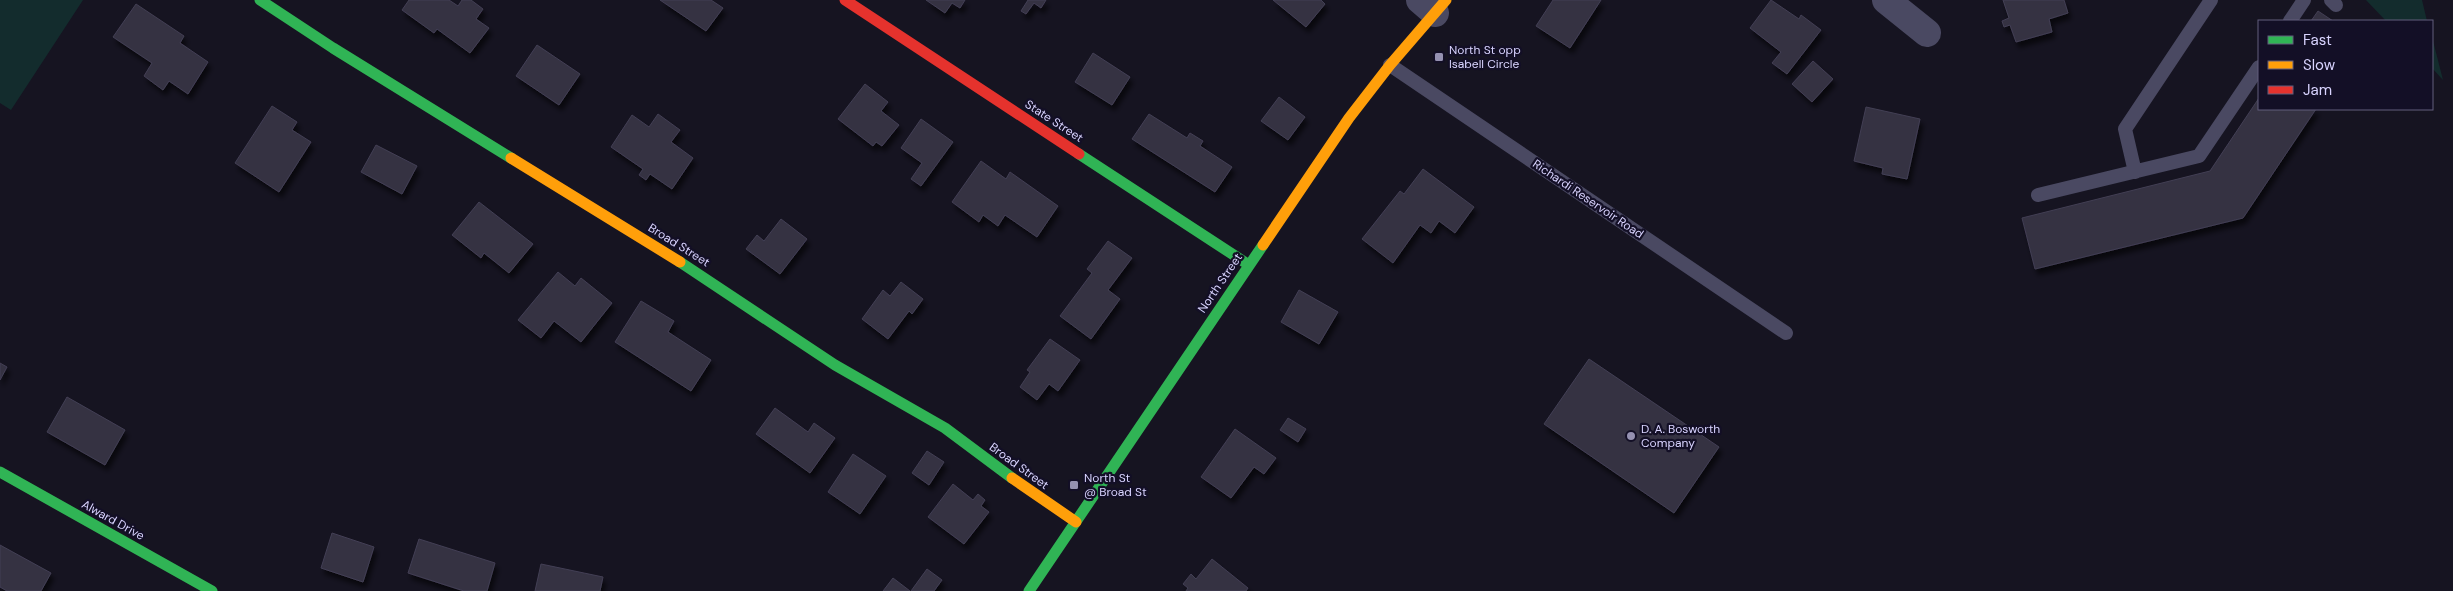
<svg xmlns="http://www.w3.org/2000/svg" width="2453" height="591" viewBox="0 0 2453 591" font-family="'DM Sans',sans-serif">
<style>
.green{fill:#132c2d}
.building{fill:#343243;stroke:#433f54;filter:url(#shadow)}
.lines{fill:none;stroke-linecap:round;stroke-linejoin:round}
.lane{stroke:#4a4962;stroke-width:14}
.street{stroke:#4a4962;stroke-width:28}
.fast{stroke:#30b455;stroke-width:11}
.slow{stroke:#ff9f0a;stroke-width:11}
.jam{stroke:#e5322d;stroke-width:11}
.poi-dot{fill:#9591b1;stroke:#130f26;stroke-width:2}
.labels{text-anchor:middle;stroke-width:4.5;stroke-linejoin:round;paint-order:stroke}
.poi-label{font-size:12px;fill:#d9d4ff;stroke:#130f26;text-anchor:start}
.street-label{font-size:12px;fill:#d9d4ff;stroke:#130f26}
</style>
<defs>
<filter id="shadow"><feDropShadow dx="3" dy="5.5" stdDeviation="2.5" flood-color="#0009"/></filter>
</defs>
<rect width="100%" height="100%" fill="#161421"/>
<path class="green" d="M0,0H83L11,110L0,103Z
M2366,0H2422L2427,21H2386Z
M2432,37L2443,80L2432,68Z"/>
<path class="building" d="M409,0H449L458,6L462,0H471L483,9L476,19L489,28L470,53L437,29L434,33L402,10Z
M660,0H711L723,8L706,31Z
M926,0H965L960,8L952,3L945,13Z
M1028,0H1046L1041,8L1034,3L1026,14L1021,11Z
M1273,0H1321L1325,4L1306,27Z
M1553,0H1601L1570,48L1536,26Z
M1771,0L1799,19L1801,15L1821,30L1787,74L1772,63L1781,52L1750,28Z
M2003,0H2064L2068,13L2049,19L2052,32L2016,42L2010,25L2004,27L2002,21L2009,18Z
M136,4L184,36L180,43L208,62L188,94L169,81L163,90L144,76L152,63L113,37Z
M2318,11L2333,21H2311Z
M537,45L580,74L559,105L516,76Z
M1093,53L1130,77L1112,105L1075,82Z
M1813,61L1833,79L1812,102L1792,84Z
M865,84L888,102L881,111L899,125L882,146L876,142L873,146L838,119Z
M1279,97L1305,117L1288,140L1261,121Z
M2259,98V109H2316L2243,218L2035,269L2022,218L2210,171Z
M272,106L297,122L292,130L311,142L279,192L235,163Z
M1866,107L1920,119L1907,179L1882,174L1883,168L1854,161Z
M658,114L680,130L671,142L693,158L672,189L650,174L646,180L639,175L643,169L611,147L632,115L649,127Z
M1149,114L1187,138L1190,133L1203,141L1200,146L1232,167L1215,192L1132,139Z
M921,119L953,142L921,186L911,179L922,163L901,148Z
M376,145L417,166L402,194L361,172Z
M981,161L1006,179L1010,172L1058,206L1037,237L1005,215L998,226L983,215L979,222L952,202Z
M1423,169L1474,207L1455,233L1439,221L1431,233L1420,225L1393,263L1362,239L1400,191L1404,194Z
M479,202L533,244L509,273L484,253L481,258L452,235Z
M781,219L807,239L780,274L746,249L757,235L764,241Z
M1108,241L1132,258L1108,290L1120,299L1091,339L1060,316L1092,273L1087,269Z
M558,272L575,286L581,278L612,303L581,342L554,321L541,338L518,320Z
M901,282L923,299L912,314L909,311L888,339L862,319L883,290L890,296Z
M1299,290L1338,312L1319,344L1281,322Z
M641,301L674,321L668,332L711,360L691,391L615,342Z
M1050,339L1080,360L1058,391L1049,384L1037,400L1020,387L1030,372L1027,370Z
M1589,359L1719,447L1674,513L1544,424Z
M0,363L7,367L0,380Z
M67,397L125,430L105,465L47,432Z
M775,408L808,432L814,423L835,438L810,473L756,434Z
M1288,418L1306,429L1298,442L1280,430Z
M1235,429L1276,458L1264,474L1254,467L1231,498L1201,477Z
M927,451L944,462L929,485L912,473Z
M853,454L886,476L860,514L828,492Z
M953,484L973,500L978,494L985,500L981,506L989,512L964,544L928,517Z
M332,533L374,547L363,582L321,568Z
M419,539L495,563L487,591H464L408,573Z
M0,545L51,573L41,591H7L0,587Z
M1212,559L1248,588L1246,591H1186L1188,588L1183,584L1191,574L1196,579Z
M541,564L603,577L600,591H535Z
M927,569L942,580L934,591H911Z
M893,578L910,591H883Z"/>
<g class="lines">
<path class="lane" d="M2331,0L2336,5
M2290,21L2304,0
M1390,65L1786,333
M2135,172L2125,129L2211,0
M2038,195L2199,156L2259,67"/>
<path class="street" d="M1420,0L1435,13
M1886,0L1927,33"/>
<path class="fast" d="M260,0L333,48L511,158
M1079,154L1249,265
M680,262L835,365L945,428L1012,478
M0,472L212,591
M1029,591L1263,245"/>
<path class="slow" d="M511,158L680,262
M1263,245L1349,118L1390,65L1446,0
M1012,478L1076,522"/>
<path class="jam" d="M845,0L1079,154"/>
</g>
<g class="poi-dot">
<rect x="1434" y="52" width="10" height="10" rx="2.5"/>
<circle cx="1631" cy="436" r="5"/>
<rect x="1069" y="480" width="10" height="10" rx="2.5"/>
</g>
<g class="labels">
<g class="poi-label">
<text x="1449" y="54">North St opp<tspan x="1449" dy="14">Isabell Circle</tspan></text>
<text x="1641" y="433">D. A. Bosworth<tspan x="1641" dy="14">Company</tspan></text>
<text x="1084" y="482">North St<tspan x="1084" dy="14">@ Broad St</tspan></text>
</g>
<g class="street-label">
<text transform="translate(1054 121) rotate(33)" y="4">State Street</text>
<text transform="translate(1588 199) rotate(34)" y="4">Richardi Reservoir Road</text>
<text transform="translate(679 245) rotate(32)" y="4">Broad Street</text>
<text transform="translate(1220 283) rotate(-56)" y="4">North Street</text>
<text transform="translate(1019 466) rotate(36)" y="4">Broad Street</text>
<text transform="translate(113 520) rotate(29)" y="4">Alward Drive</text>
</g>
</g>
<rect x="2258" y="20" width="175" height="90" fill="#130f26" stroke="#625e7d"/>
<rect x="2268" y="36" width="25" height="8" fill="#30b455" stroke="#625e7d"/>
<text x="2303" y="45" font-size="15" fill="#d9d4ff">Fast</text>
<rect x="2268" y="61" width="25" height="8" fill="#ff9f0a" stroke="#625e7d"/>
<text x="2303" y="70" font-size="15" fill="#d9d4ff">Slow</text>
<rect x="2268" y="86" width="25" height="8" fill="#e5322d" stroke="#625e7d"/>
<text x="2303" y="95" font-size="15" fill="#d9d4ff">Jam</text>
</svg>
